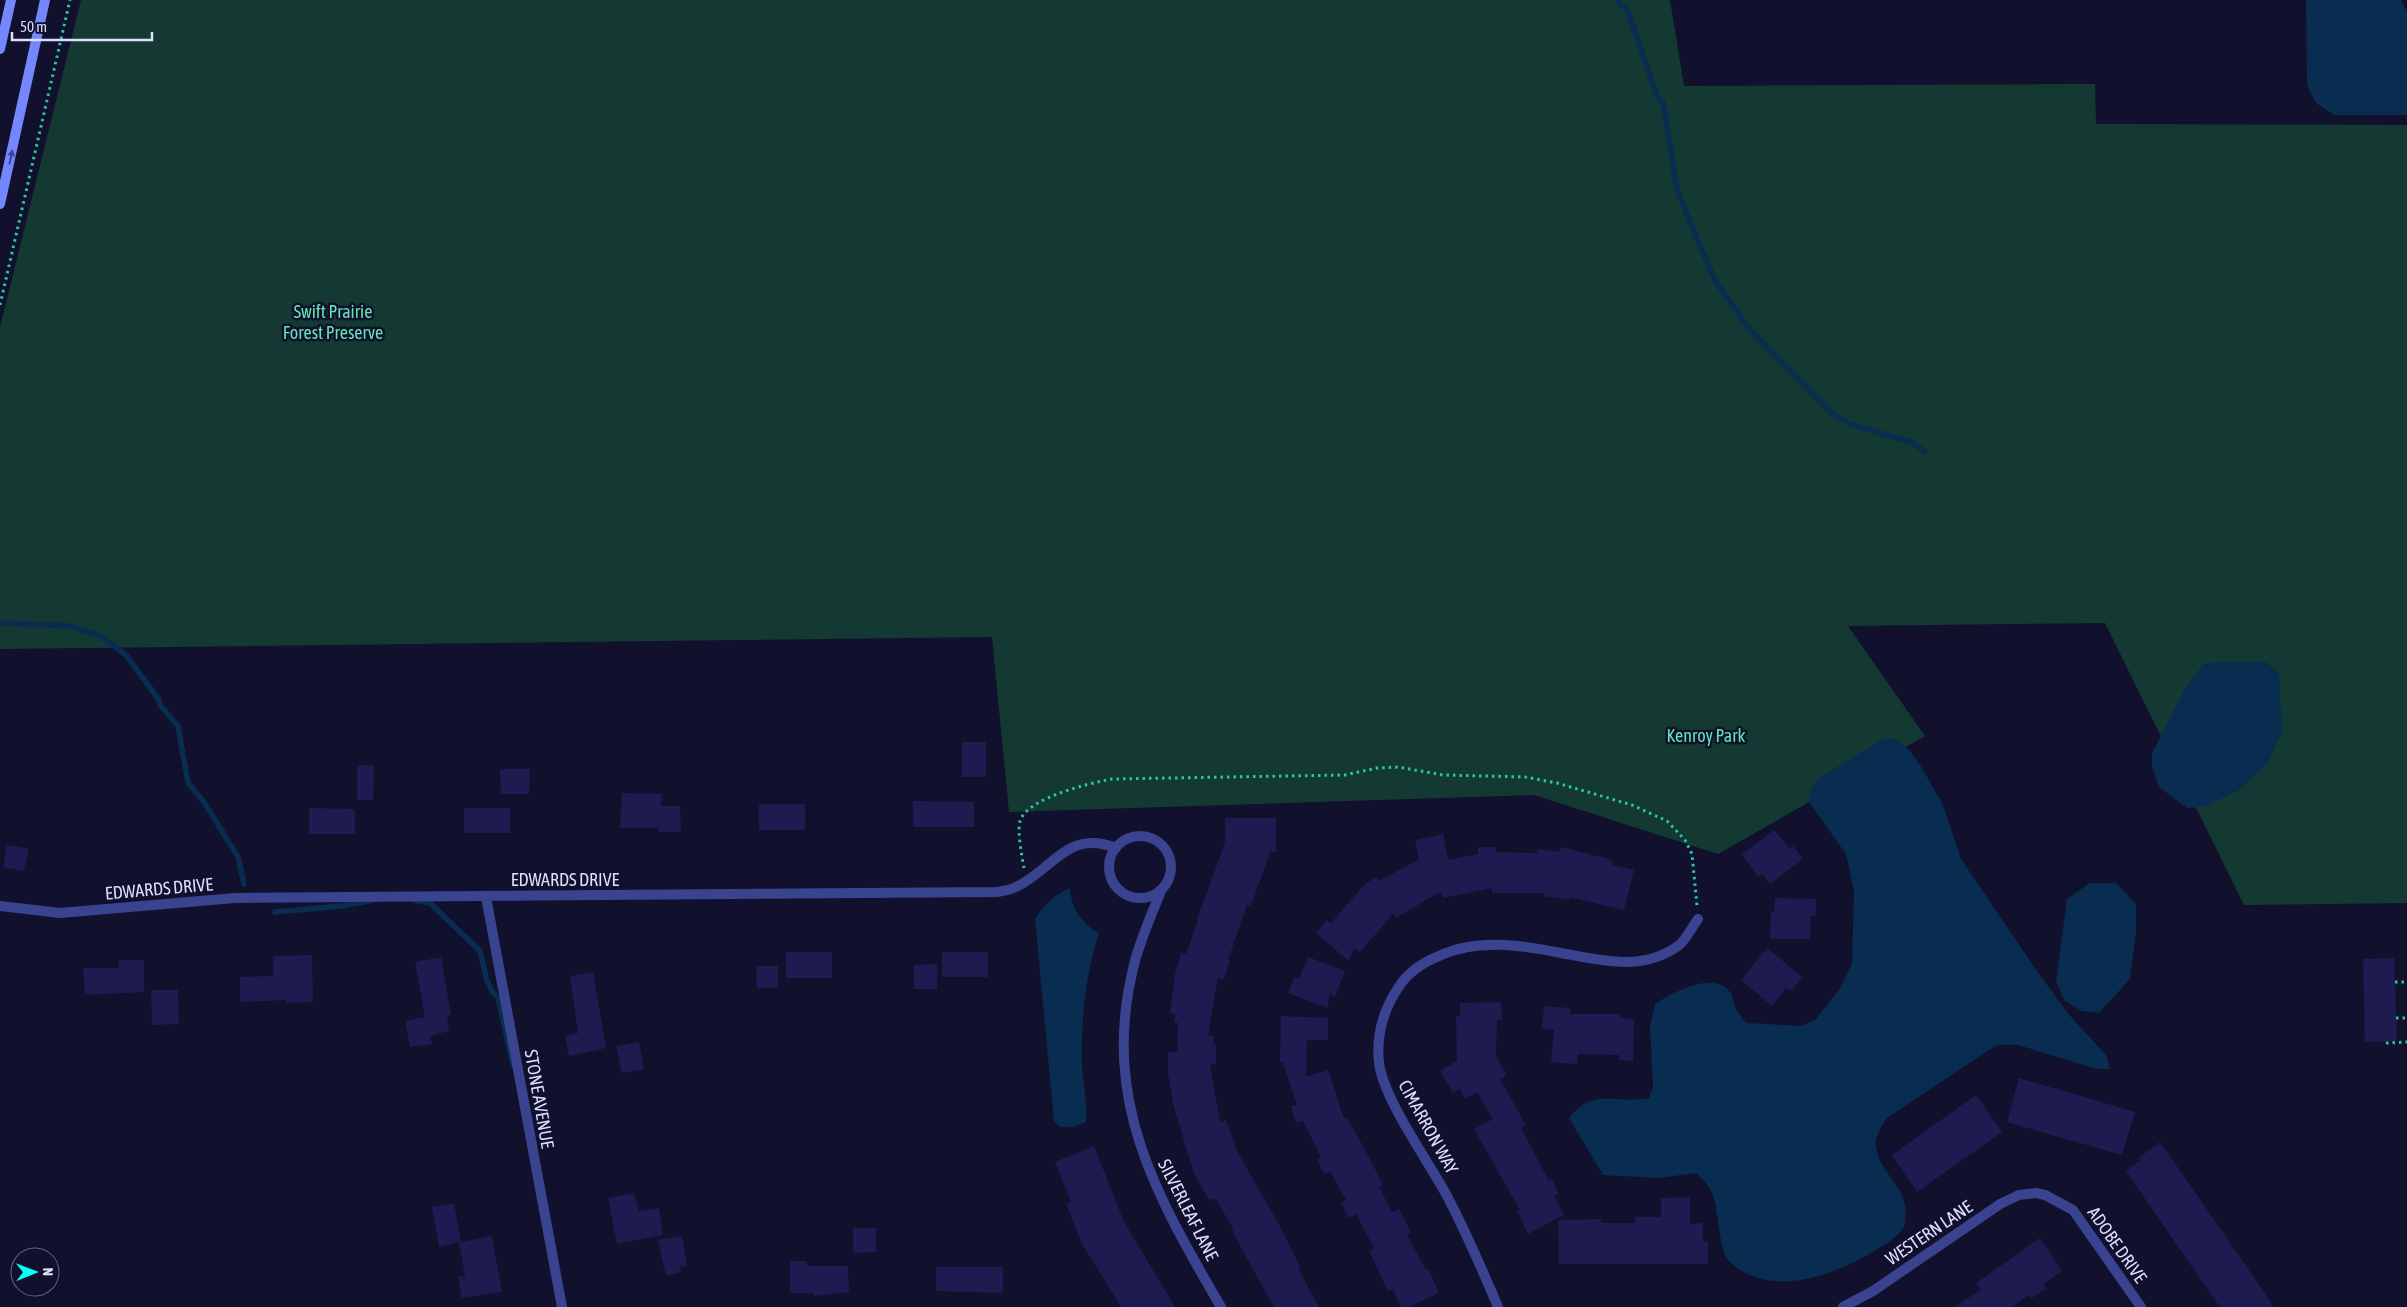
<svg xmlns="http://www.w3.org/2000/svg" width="2407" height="1307" viewBox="0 0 2407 1307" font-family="'Asap Condensed',sans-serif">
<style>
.green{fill:#133932}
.water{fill:#082d50}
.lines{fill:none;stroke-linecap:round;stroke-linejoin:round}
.stream{stroke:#082d50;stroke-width:5.5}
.building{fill:#1e1b51}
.path{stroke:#2ac7a5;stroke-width:3;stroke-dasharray:2.5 4;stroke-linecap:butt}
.minor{stroke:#394390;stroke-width:10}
.secondary{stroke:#7587ff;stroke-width:10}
.oneway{fill:#3e468c}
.labels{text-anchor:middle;stroke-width:5;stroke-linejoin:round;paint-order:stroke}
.park-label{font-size:18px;fill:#62e7b1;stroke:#11112e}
.street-label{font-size:18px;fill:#dedfff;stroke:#11112e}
</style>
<rect width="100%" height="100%" fill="#11112e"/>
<path class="green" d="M81,0H1670L1684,86L2095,84L2096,124L2407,125V903L2244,905L2105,623L1848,626L1925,736L1718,854L1534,795L1009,812L992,637L0,649V327Z"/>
<path class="water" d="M2306,0H2401L2407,12V115H2334L2316,103L2307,85Z
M2266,662L2279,674L2282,732L2267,764L2236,792L2202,807L2187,808L2159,787L2152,766V753L2185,689L2204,663Z
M1883,739H1896L1910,751L1922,768L1943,805L1961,859L2039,974L2071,1017L2106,1055L2110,1069H2097L2018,1045H1997L1983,1054L1887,1118C1882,1126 1874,1137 1876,1146C1879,1176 1911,1186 1905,1222C1904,1233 1888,1243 1879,1248C1838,1274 1773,1300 1731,1263C1716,1250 1721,1205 1709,1187C1706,1182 1700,1177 1696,1173L1659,1178L1603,1175L1569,1118C1596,1086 1614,1105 1649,1098L1653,1086L1650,1027L1655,1004C1672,993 1713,970 1730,992C1733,995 1734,1002 1735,1007C1737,1012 1742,1018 1746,1023L1801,1026L1815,1020L1839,990L1852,964L1854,891L1846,854L1809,802L1810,791L1816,780Z
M2090,883H2116L2136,904V932L2130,979L2099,1013L2082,1011L2065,1001L2056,982L2067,899Z
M1070,888C1071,908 1082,924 1099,933C1086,974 1081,1016 1082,1060C1082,1080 1088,1102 1086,1122L1073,1127H1060L1054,1121L1035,919C1044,905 1055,894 1070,888Z"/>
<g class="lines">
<path class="stream" d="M1617,0L1628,11L1657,96L1663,102L1677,189L1697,239L1716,282L1751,331L1833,414L1850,424L1910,442L1925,451
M0,623L70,626L101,636L126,655L159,700L160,705L178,726L188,783L204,802L238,857L244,884
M414,900L430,903L480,951L487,981L492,991L498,998L513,1065
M275,912L341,906L370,901"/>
</g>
<path class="building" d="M962,742H986V777H962Z
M357,765H374L373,800H357Z
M500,769H530L529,794H501Z
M622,793L662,794L661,806H680L681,832H659L658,828H620Z
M913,801L974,802V827H913Z
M759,804H805V830H759Z
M309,808L355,809V834H309Z
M464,808H510V833H464Z
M1225,818H1276V852H1270L1251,906L1247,904L1228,960H1230L1224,980L1218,978L1208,1036H1214L1213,1044H1216V1064L1210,1065L1220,1122L1226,1120L1238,1153L1281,1228L1300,1267L1298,1268L1319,1307H1274L1232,1231L1234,1230L1215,1198L1210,1201L1195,1176L1174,1108L1168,1073V1052H1177L1178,1023L1174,1022L1175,1014L1170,1013L1175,974L1181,953L1186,954L1198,920L1197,919L1225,843Z
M1774,830L1789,848L1793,846L1803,859L1770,884L1762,874L1758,877L1742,854Z
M1443,834L1448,860L1478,854V847H1496V852L1537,853L1538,849L1559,852L1560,847L1613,860L1612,865L1634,870L1624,910L1570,897V900L1544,896V893H1492V888L1443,898L1441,891L1396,918L1393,914L1360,952L1354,948L1349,961L1316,933L1327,920L1331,923L1364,885L1376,877L1379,881L1419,859L1415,840Z
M7,845L29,849L24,871L3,867Z
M1775,898L1816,899V916H1811L1810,939H1770L1771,912H1774Z
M1767,948L1802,977L1791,991L1786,988L1772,1006L1741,980Z
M786,952H832V978H786Z
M942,952H988V977H942Z
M312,955L313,1002L286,1003V1000L240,1002V977L273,976V956Z
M441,957L451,1015H447L449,1031L430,1036L432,1044L410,1047L405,1021L425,1017L415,962Z
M1308,957L1345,971L1335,997L1329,994L1328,1008L1288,993L1294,977L1299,979Z
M2394,958L2397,1041L2365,1042L2363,959Z
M119,960H144V992L85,995L83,968H119Z
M937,964V989H914V965Z
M756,966H778V988H757Z
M593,972L606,1048L569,1056L565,1036L578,1033L570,976Z
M151,990H178L179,1024L152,1025Z
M1501,1002L1502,1020H1497L1496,1056L1507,1075L1500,1079L1526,1125L1521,1128L1549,1181L1552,1179L1559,1194L1554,1196L1564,1215L1528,1234L1517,1211L1520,1210L1474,1129L1493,1119L1477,1092L1465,1099L1460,1089L1453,1093L1440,1071L1457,1061L1456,1016H1460V1003Z
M1544,1006L1570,1008V1014H1620V1018L1634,1019L1633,1061L1619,1060V1055L1578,1054L1577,1064L1551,1062L1554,1030L1542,1029Z
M1281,1016L1328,1018V1040H1307L1306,1077L1328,1070L1344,1119L1347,1117L1371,1161L1383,1185L1379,1187L1392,1212L1399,1209L1411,1232L1407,1235L1426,1270L1428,1269L1439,1293L1409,1307H1401L1393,1289L1388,1291L1369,1251L1374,1248L1356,1214L1348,1218L1341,1203L1346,1200L1330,1171L1324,1174L1317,1159L1321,1157L1303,1121L1296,1123L1291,1106L1297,1105L1283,1062H1280Z
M639,1042L644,1069L622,1073L616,1046Z
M2019,1078L2135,1112L2122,1155L2007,1122Z
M1976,1095L2002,1132L1917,1192L1892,1155Z
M2160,1142L2240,1257L2274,1307H2220L2190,1264L2126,1171L2141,1160L2137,1159Z
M1094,1146L1124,1222L1175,1307H1121L1082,1244L1066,1204L1071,1202L1055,1162Z
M634,1193L639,1211L659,1208L663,1235L617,1244L608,1198Z
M1690,1197V1224L1703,1223V1241H1708V1264H1559L1558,1220L1601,1219V1223H1635V1217H1661V1198Z
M454,1203L461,1242L492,1236L502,1292L462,1298L458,1277L465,1276L459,1242L439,1247L432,1207Z
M853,1228H876V1252L853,1253Z
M682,1236L687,1266L680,1267L681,1272L666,1276L658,1240Z
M2040,1238L2062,1271L2043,1284L2046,1288L2032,1298L2029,1295L2012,1307H1955L1981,1289L1976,1283Z
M790,1261H807V1266H848L849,1292L814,1296L813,1293H790Z
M936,1267H1003V1293L936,1291Z"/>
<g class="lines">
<path class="path" d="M0,305L70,0
M1024,868C1022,857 1017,831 1020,821C1027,798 1090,783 1112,779L1345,775L1377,768L1398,767L1443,775L1525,777L1557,783L1632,805L1667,821L1685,840L1692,854L1697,906
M2395,982H2407
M2396,1018H2407
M2386,1043L2407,1042"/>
<path class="minor" d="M1109 867a31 31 0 1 1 62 0a31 31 0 1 1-62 0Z
M1161,891C1151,916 1139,942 1133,969C1101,1102 1157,1197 1221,1307
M486,897L562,1307
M0,906L60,913L235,898L997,892C1004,891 1011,890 1016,887C1054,869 1067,829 1116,848
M1498,1307C1482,1269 1465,1230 1446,1194C1427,1159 1384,1100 1379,1063C1376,1035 1384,1008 1400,985C1409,972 1424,962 1439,956C1476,938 1522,945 1561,953C1600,960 1642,972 1678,946C1686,940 1692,927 1698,919
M1843,1307L1873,1291L2000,1204L2019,1195L2036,1193L2045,1195L2073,1210L2141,1307"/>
<path class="secondary" d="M0,49L11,0
M0,204L45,0"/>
</g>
<defs><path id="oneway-solid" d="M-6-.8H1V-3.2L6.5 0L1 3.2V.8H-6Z" transform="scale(1.25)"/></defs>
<use class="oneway" href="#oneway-solid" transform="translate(11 157) rotate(-78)"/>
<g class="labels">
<g class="park-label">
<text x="333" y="318">Swift Prairie<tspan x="333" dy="21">Forest Preserve</tspan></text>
<text x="1706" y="742">Kenroy Park</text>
</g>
<g class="street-label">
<text x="565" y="886">EDWARDS DRIVE</text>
<text transform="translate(159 889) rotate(-5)" y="6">EDWARDS DRIVE</text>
<text transform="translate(539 1099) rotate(80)" y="6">STONE AVENUE</text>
<text transform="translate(1428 1127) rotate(61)" y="6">CIMARRON WAY</text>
<text transform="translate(1188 1210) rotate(63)" y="6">SILVERLEAF LANE</text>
<text transform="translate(1929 1233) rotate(-34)" y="6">WESTERN LANE</text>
<text transform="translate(2117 1245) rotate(55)" y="6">ADOBE DRIVE</text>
</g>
</g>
<g transform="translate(35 1272) rotate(89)"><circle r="24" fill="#11112e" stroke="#636382"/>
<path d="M0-4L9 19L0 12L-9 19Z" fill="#0afff2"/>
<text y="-8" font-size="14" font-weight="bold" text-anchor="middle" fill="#dedfff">N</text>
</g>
<path d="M12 32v8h140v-8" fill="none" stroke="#dedfff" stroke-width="2.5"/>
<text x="20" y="32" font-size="15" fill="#dedfff" stroke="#11112e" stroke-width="4" paint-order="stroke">50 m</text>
</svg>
